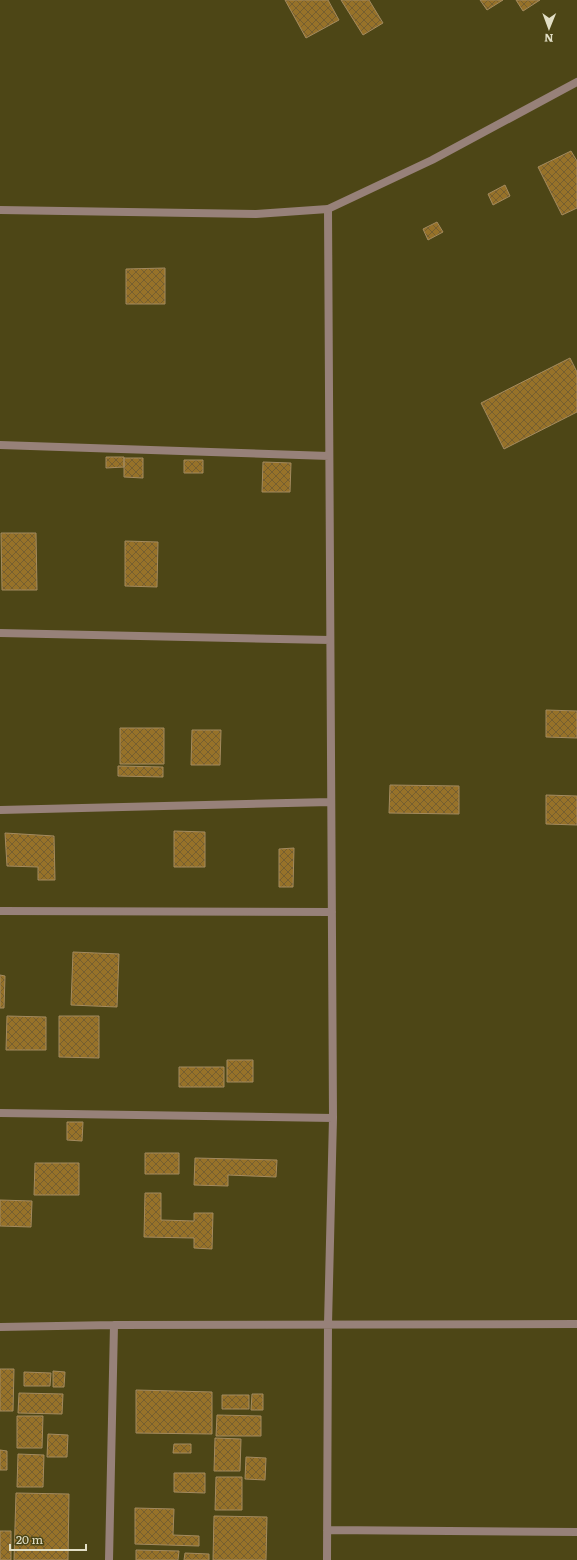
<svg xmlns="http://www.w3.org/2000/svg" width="577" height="1560" viewBox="0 0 577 1560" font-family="Literata,serif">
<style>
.building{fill:url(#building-cross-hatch);stroke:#a38a5e}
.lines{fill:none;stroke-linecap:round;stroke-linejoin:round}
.minor{stroke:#978179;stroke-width:8}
.tertiary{stroke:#978179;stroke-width:8}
</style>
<defs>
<pattern id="building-cross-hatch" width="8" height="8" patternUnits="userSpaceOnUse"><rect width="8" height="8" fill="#977229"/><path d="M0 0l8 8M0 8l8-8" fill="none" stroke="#765f30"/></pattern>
</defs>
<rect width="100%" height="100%" fill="#4d4616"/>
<path class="building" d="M285,0H328L339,20L306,38Z
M341,0H369L383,23L363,35Z
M480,0H503L487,10Z
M516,0H540L523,11Z
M571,151L577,161V208L562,215L538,167Z
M505,185L510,196L493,205L488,194Z
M437,222L443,232L428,240L423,229Z
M165,268V304H126V269Z
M570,358L577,372V412L504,449L481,403Z
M106,457H124V467L106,468Z
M124,458H143V478L124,477Z
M184,460H203V473H184Z
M263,462L291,463L290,492H262Z
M1,533H36L37,590H2Z
M125,541L158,542L157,587L125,586Z
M546,710L577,711V738L546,737Z
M120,728H164V764H120Z
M192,730H221L220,765H191Z
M118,766L163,767V777L118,776Z
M390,785L459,786V814L389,813Z
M546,795L577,796V825L546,824Z
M174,831L205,832V867H174Z
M5,833L54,836L55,880H38V867L7,866Z
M294,848L293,887H279V849Z
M73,952L119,954L117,1007L71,1005Z
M0,975L5,976L4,1008H0Z
M7,1016L46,1017V1050H6Z
M59,1016H99V1058L59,1057Z
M227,1060H253V1082H227Z
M179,1067H224V1087H179Z
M67,1122H83L82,1141L67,1140Z
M145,1153H179V1174H145Z
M195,1158L277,1160L276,1177L228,1175V1186L194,1185Z
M35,1163H79V1195H34Z
M145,1193H161V1220L194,1221V1213H213L212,1249L194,1248V1238L144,1237Z
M0,1200L32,1201L31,1227L0,1226Z
M0,1369H14L13,1411H0Z
M53,1371L65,1372L64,1387H53Z
M24,1372L51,1373L50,1386H24Z
M136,1390L212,1392V1434L136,1433Z
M19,1393L63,1394L62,1414L18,1413Z
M252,1394H263V1410H251Z
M222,1395H249V1409H222Z
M217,1415L261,1416V1436H216Z
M17,1416H43L42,1448H17Z
M48,1434L68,1435L67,1457H47Z
M215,1438L241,1439L240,1471H214Z
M174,1444H191V1453H173Z
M0,1450L7,1451V1470H0Z
M18,1454L44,1455L43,1487H17Z
M246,1457L266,1458L265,1480L245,1479Z
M174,1473H205V1493L174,1492Z
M216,1477H242V1510H215Z
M16,1493L69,1494L68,1560H14Z
M135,1508L174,1509L173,1535L199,1536V1546L135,1544Z
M214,1516L267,1517L266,1560H213Z
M0,1531H11V1560H0Z
M136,1550L179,1551L178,1560H136Z
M185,1553L209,1554V1560H184Z"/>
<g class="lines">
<path class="minor" d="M0,445L329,456
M0,633L330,640
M0,810L331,802
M0,911L332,912
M0,1113L333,1118
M0,1327L114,1325L577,1324
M327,1530L577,1532
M109,1560L114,1325
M327,1560L328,1324L333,1118L328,209"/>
<path class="tertiary" d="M0,210L256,214L328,209L432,160L577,82"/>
</g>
<g transform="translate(549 28) rotate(181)" stroke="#4d4616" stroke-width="3" paint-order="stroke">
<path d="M0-3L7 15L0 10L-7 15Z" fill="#e2dfc6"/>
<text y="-6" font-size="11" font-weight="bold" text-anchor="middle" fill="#e2dfc6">N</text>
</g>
<path d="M10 1544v6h76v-6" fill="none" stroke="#e2dfc6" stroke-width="2"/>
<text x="16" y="1544" font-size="12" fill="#e2dfc6" stroke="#4d4616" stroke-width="3" paint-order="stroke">20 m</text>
</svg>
